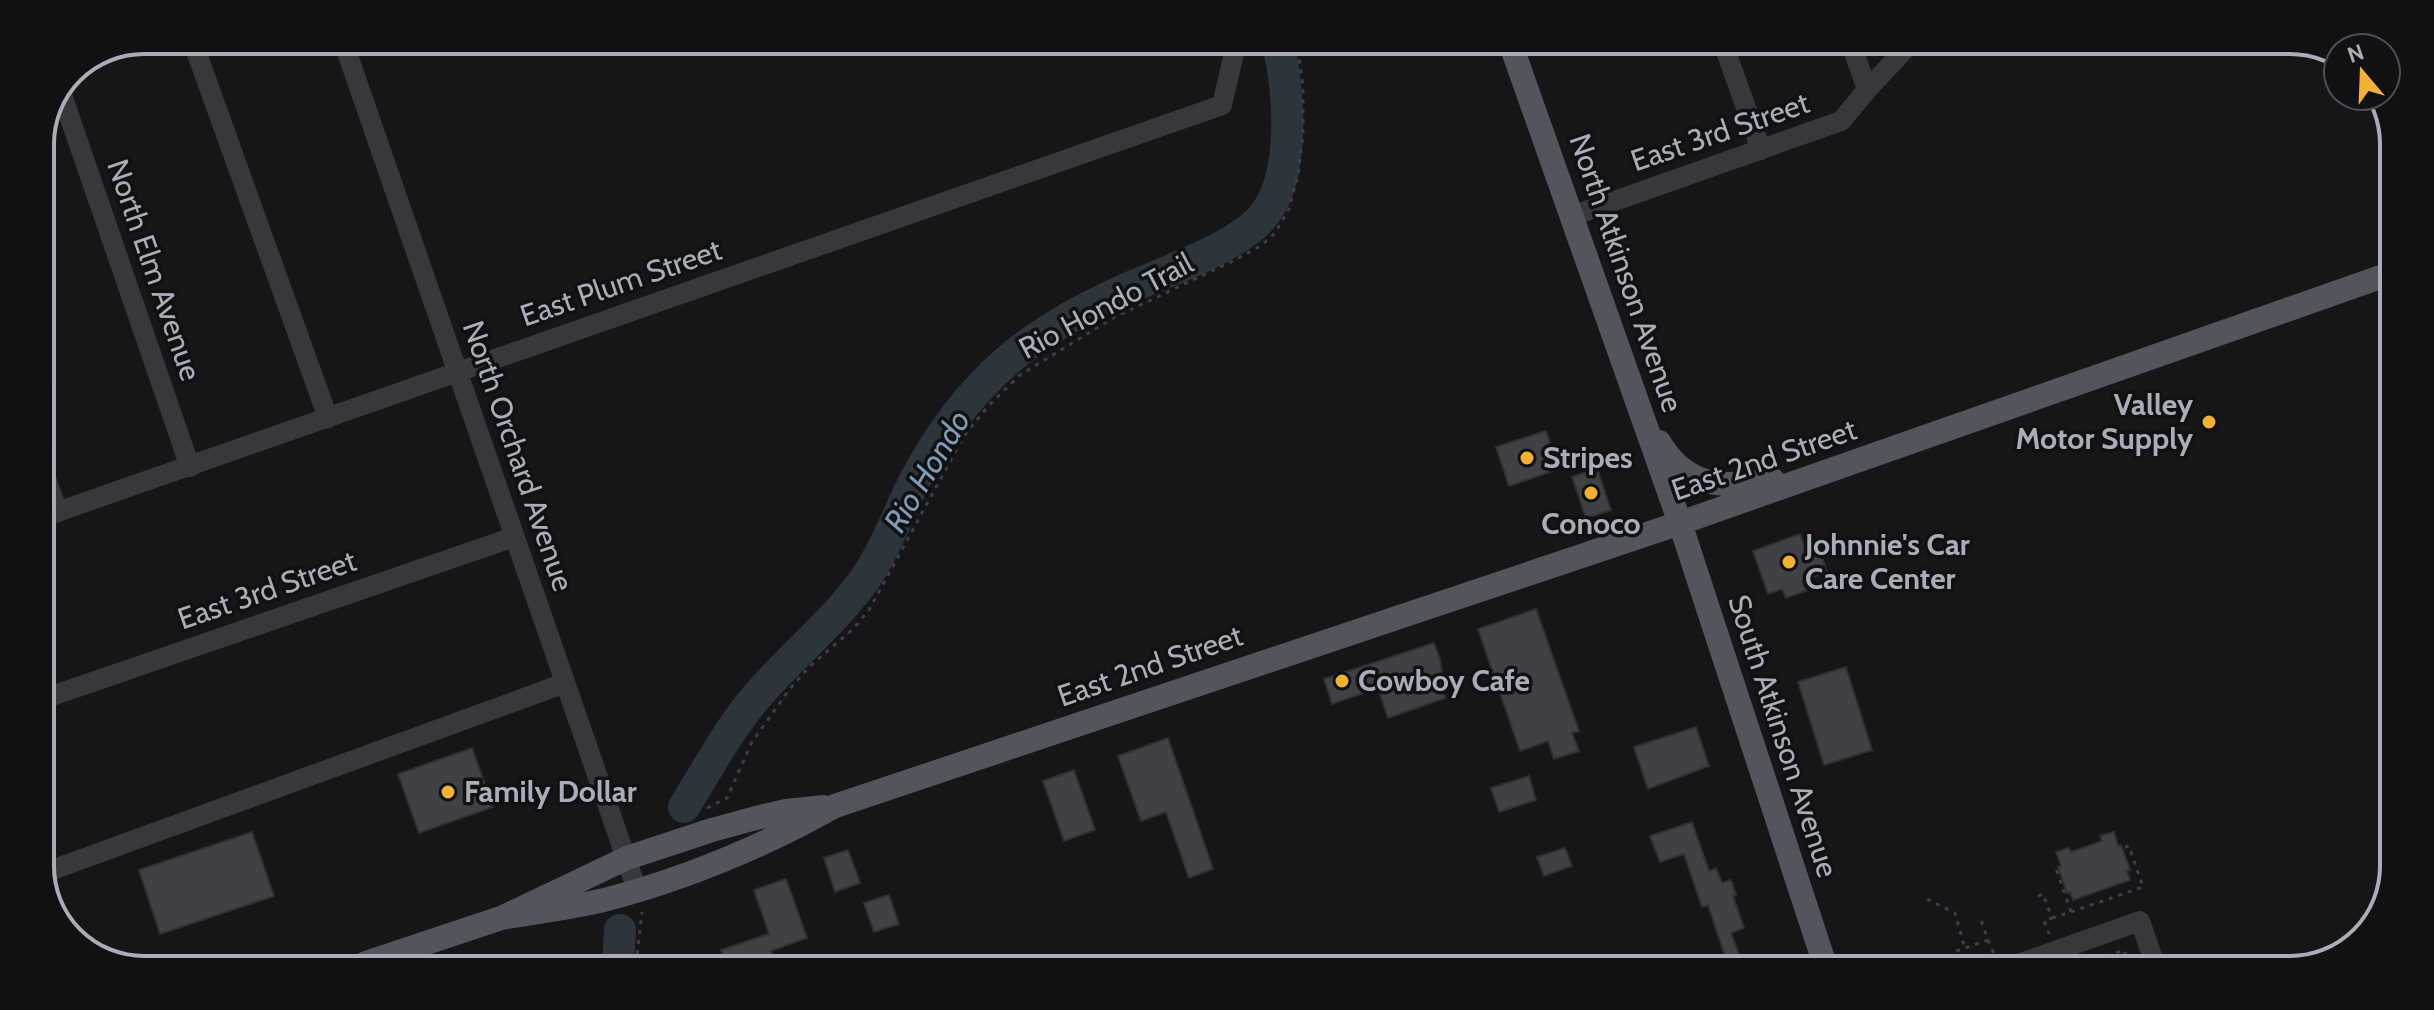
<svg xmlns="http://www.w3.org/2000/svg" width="2434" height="1010" viewBox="0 0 2434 1010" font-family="Cabin,sans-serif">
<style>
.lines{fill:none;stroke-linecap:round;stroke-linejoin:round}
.river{stroke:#2c353c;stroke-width:32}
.building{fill:#404145;stroke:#303034;stroke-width:2}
.path{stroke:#3d3f44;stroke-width:3;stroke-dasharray:4 6;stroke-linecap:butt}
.minor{stroke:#37383d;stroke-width:20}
.major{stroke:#53555c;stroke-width:24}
.poi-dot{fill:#f2b134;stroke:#111113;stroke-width:3}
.labels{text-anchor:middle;stroke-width:7;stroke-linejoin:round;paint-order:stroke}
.street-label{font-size:30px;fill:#a8adb8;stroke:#111113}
.poi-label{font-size:30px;font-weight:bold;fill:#a8adb8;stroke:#111113;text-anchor:start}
.water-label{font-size:32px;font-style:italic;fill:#7f9bb3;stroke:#111113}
.rim{fill:none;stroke:#a8adb8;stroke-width:4}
</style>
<rect width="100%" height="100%" fill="#161618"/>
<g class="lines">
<path class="river" d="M684,807C707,770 728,730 757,696C792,655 836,621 867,576C886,548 898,514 913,484C937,437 969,394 1008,360C1041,332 1082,309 1122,291C1160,273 1239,248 1264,215C1296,174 1289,91 1278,44
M618,964L620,930"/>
</g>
<path class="building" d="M1546,431L1559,469L1509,486L1496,447Z
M1597,468L1611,510L1586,518L1572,477Z
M1800,534L1806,550L1818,545L1827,572L1802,581L1806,591L1786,598L1782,589L1768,594L1753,551Z
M1536,609L1579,731L1572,733L1579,751L1554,759L1548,741L1520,751L1478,629Z
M1434,643L1440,659L1445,698L1388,718L1378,688L1332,704L1324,679Z
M1846,667L1872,750L1824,765L1798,682Z
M1696,727L1709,766L1648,789L1634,747Z
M1168,738L1213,869L1189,878L1166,812L1141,821L1118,756Z
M472,748L493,807L419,833L398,774Z
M1074,770L1095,830L1064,841L1043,781Z
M1529,776L1536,800L1499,812L1491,788Z
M1692,822L1709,871L1716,868L1722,883L1731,880L1736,895L1733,896L1744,928L1731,933L1744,968H1729L1708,905L1702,907L1684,854L1660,862L1650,836Z
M252,832L274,896L160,934L139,870Z
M2114,832L2118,846L2121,845L2130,870L2127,871L2130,880L2073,900L2070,892L2067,893L2058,867L2061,866L2056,852L2069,848L2071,852L2102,841L2100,836Z
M1565,848L1572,866L1544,876L1537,857Z
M848,850L860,883L835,892L824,858Z
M786,879L807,938L771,951L776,965L726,964L721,950L769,934L754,890Z
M889,895L899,924L874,932L864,903Z"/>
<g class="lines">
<path class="path" d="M707,808L727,798L752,742L789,690L808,668L853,629L869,610L964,436L988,406L1020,375L1113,318L1235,260L1262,245L1275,233L1289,209L1298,175L1303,136V86L1297,44
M2038,896L2043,894L2052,918L2044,921L2049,934
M1927,899L1955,913L1965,949
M2071,912L2143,887L2129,846L2123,848
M2052,918L2071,912L2057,871H2059
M1988,940L1994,954
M636,964L642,912
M1949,969L1954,952L1988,940L1980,917
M2069,969L2124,950L2130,969"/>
<path class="minor" d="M192,40L328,418
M343,41L637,890
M1724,46L1761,150
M1867,90L1908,46
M61,92L190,467
M1572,216L1841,121L1867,90L1852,46
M40,462L58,512
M40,518L1222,105L1235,49L1233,44
M40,700L514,537
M41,874L565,683
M2004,969L2140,921L2157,970"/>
<path class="major" d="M1511,45L1680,523L1826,968
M1659,442C1688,490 1723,487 1773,480
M501,918C535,912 570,908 604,900C685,879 762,847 835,806L1680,523L2392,273
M366,963L501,918L627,858L712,830L756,818L786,811L824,807"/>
</g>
<g class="poi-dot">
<circle cx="2209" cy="422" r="8"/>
<circle cx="1527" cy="458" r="8"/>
<circle cx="1591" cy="493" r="8"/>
<circle cx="1789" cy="562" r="8"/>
<circle cx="1342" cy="681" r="8"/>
<circle cx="448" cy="792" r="8"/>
</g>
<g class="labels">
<g class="street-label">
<text transform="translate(1720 132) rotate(-19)" y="10">East 3rd Street</text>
<text transform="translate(154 270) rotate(71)" y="10">North Elm Avenue</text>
<text transform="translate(1626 273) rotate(71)" y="10">North Atkinson Avenue</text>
<text transform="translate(621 283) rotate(-19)" y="10">East Plum Street</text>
<text transform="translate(1106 306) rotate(-28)" y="10">Rio Hondo Trail</text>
<text transform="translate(518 456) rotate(71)" y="10">North Orchard Avenue</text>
<text transform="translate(1764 460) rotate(-19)" y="10">East 2nd Street</text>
<text transform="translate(267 590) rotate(-19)" y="10">East 3rd Street</text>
<text transform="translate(1150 666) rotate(-19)" y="10">East 2nd Street</text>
<text transform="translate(1783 736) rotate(72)" y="10">South Atkinson Avenue</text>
</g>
<g class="poi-label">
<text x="2193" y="415" text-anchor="end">Valley<tspan x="2193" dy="34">Motor Supply</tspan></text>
<text x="1543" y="468">Stripes</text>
<text x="1591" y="534" text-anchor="middle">Conoco</text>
<text x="1805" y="555">Johnnie's Car<tspan x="1805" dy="34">Care Center</tspan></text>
<text x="1358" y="691">Cowboy Cafe</text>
<text x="464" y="802">Family Dollar</text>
</g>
<g class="water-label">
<text transform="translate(927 471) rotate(-59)" y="11">Rio Hondo</text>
</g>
</g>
<path d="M0 0H2434V1010H0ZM144 54H2290A90 90 0 0 1 2380 144V866A90 90 0 0 1 2290 956H144A90 90 0 0 1 54 866V144A90 90 0 0 1 144 54Z" fill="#111113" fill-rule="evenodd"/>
<path class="rim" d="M144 54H2290A90 90 0 0 1 2380 144V866A90 90 0 0 1 2290 956H144A90 90 0 0 1 54 866V144A90 90 0 0 1 144 54Z"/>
<g transform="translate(2362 72) rotate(341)"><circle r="38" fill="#111113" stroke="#4d4f55" stroke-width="2"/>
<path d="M0-6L14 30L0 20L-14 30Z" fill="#f2b134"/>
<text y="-12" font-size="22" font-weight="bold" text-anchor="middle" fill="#a8adb8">N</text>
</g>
</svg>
